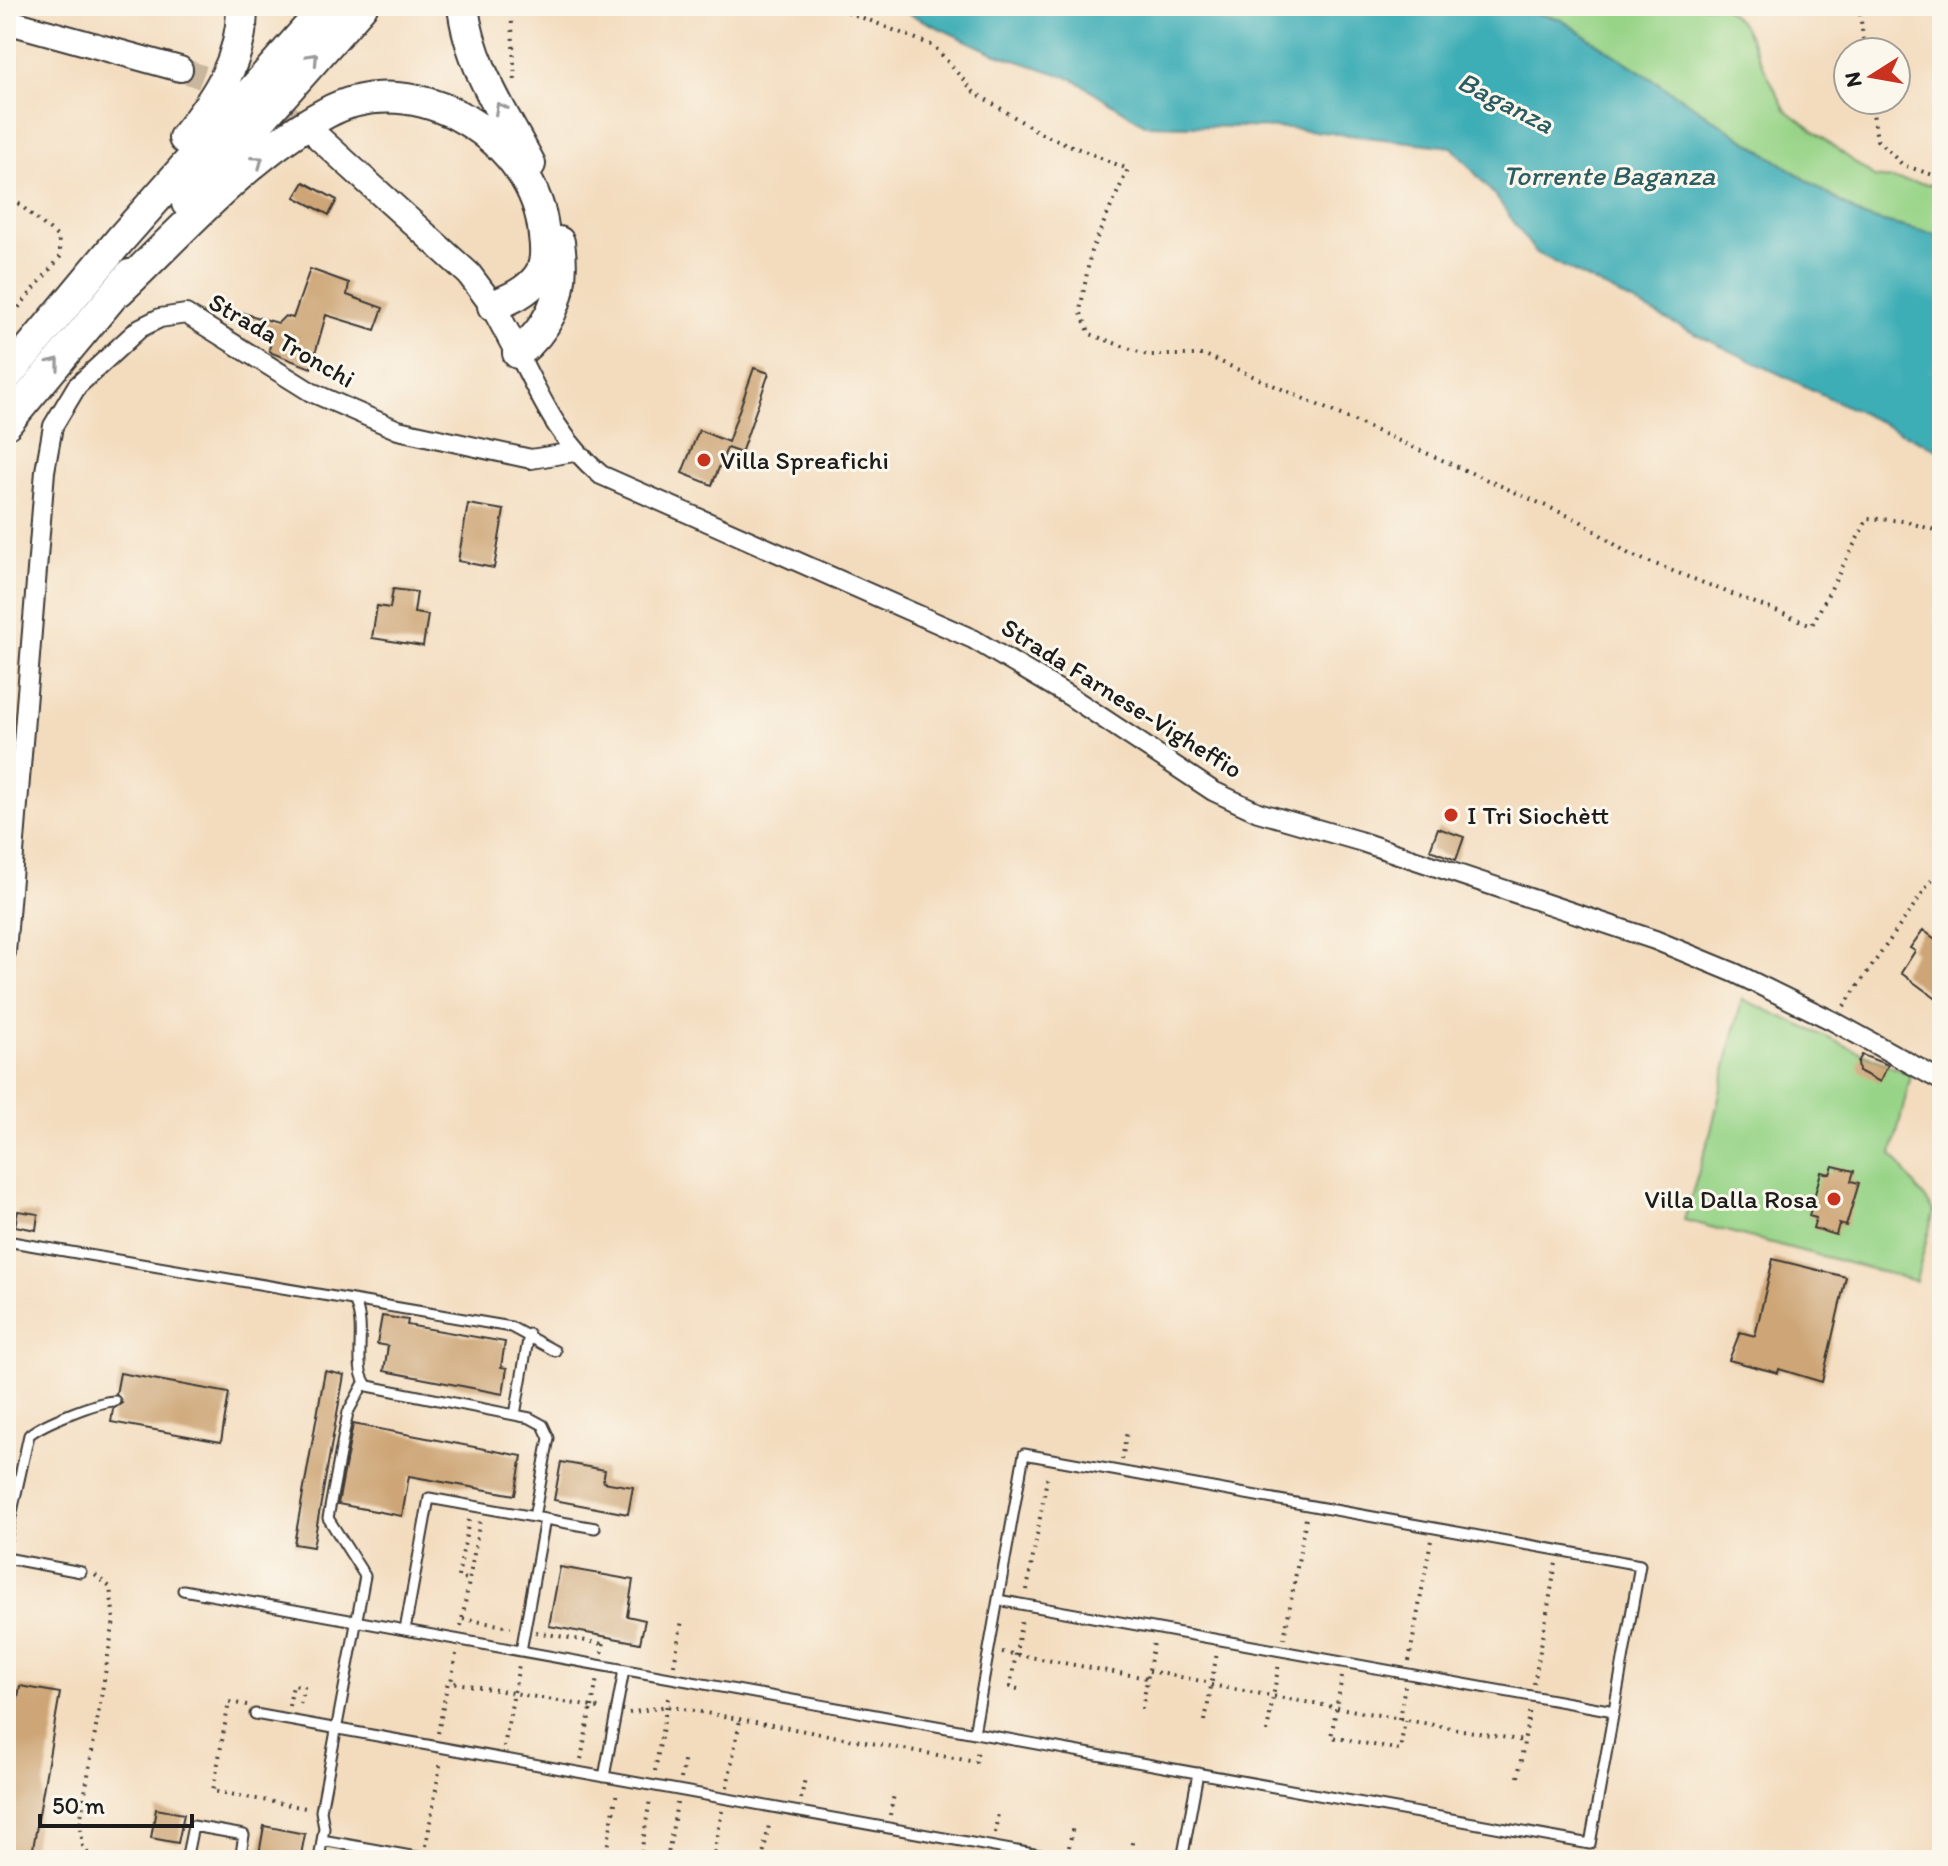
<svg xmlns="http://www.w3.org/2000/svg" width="1948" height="1866" viewBox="0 0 1948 1866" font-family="Itim,sans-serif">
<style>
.green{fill:#98d488;stroke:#5a7852;stroke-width:2}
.water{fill:#3cadb6;stroke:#2c6469;stroke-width:2}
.building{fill:#cda576}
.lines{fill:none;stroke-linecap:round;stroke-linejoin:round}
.tertiary-tunnel{stroke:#c8b69e;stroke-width:24;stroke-dasharray:24 12;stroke-linecap:butt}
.service-casing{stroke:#3c3934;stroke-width:13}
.minor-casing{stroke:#3c3934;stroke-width:22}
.tertiary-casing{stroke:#3c3934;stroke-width:28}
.trunk-casing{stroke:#3c3934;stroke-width:34}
.path{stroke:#3c3934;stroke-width:4;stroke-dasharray:2 6;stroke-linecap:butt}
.service{stroke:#fff;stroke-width:9}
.minor{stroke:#fff;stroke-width:18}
.tertiary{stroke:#fff;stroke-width:24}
.trunk{stroke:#fff;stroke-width:30}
.oneway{stroke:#999}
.poi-dot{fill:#c8321e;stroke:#fbf7ec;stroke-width:3}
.labels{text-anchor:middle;stroke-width:6;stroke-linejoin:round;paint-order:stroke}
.street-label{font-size:26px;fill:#1c1c1c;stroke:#fbf7ec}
.poi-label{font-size:26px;fill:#1c1c1c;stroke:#fbf7ec;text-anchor:start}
.water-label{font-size:28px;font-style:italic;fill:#2a5d61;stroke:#fbf7ec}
</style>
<rect width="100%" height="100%" fill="#fbf7ec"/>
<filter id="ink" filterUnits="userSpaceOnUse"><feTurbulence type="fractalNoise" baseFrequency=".0125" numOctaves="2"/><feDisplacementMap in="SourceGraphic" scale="16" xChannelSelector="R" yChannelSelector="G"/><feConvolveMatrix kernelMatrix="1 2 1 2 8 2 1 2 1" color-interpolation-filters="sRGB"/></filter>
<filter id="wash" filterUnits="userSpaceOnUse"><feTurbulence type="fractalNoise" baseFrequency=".006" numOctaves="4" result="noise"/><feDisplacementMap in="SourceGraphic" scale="32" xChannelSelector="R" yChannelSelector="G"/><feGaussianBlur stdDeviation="1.8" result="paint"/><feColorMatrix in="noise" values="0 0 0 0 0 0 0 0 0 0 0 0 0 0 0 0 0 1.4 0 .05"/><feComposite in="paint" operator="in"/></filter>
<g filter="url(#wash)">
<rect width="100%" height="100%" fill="#f3dcbe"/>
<path class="green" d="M1502,6H1723L1743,25L1785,109L1874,177L1942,186V236L1864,217L1560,19Z
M1742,999L1911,1075L1892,1154L1934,1211L1916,1281L1684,1220L1711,1131Z"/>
<path class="water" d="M892,6H1502L1560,19L1863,217L1942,236V452L1683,328L1535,252L1496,197L1452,147L1288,128L1146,125L1073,79L991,52Z"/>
<g id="blocks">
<path class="building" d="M304,182L337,200L329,215L295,197Z
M310,269L349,283L347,295L383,308L375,330L326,315L311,368L272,353L269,350L272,337L236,318L239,312L278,323L285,316L293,318Z
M754,368L769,373L741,453L727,448L712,485L682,473L699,430L728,442Z
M468,504L504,510L494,568L458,561Z
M393,589L417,592L414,613L428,615L423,646L372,638L377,606L390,608Z
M1438,828L1464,837L1456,860L1430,850Z
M1923,930L1942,944V1003L1901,973L1915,951L1910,948Z
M1862,1055L1888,1065L1880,1082L1859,1071L1858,1062Z
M1833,1166L1854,1171L1851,1181L1859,1183L1846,1226L1839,1224L1836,1235L1813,1228L1816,1218L1809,1216L1821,1172L1830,1174Z
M18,1211L38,1214L36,1230L15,1226Z
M1773,1259L1846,1277L1822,1382L1779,1369L1778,1373L1729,1360L1740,1332L1755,1336Z
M382,1316L408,1320L407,1325L505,1342L501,1367L507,1368L503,1394L384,1371L388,1346L377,1344Z
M325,1371L344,1375L313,1547L294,1544Z
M120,1373L229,1393L221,1442L111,1422L113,1409L122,1403L116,1394Z
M353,1424L522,1456L515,1495L409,1476L402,1516L338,1504Z
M561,1462L605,1470L603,1482L633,1487L628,1514L554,1500Z
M560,1567L633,1580L627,1616L645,1620L640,1643L549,1626Z
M20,1686L60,1693L31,1860H6V1764Z
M156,1809L184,1814L178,1843L151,1838Z
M264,1826L305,1834L300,1860H258Z"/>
</g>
</g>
<g filter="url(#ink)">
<use href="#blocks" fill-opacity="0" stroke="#3c3934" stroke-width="2"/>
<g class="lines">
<path class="tertiary-tunnel" d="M180,69L266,101L317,136"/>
<defs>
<path id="service" d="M6,1241L511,1327L555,1351
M355,1303C368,1330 351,1368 368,1386L530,1418L543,1425L549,1438L534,1517
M515,1415L529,1334
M6,1539L29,1435C41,1424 98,1401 115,1401
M6,1558L81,1572
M183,1590C652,1675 1121,1759 1590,1844L1640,1565L1024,1454L974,1733
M998,1600L1614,1711
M405,1630L429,1498L595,1528
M521,1651L545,1519
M255,1714L1067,1860
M604,1777L624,1670
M322,1840L433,1860
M186,1860L193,1826L244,1835L240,1860
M319,1860L324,1828L321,1811L365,1576L328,1518L348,1412L364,1383
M1182,1860L1198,1773"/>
<path id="minor" d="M518,353C543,402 559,440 601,475L973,639L1071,697L1213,791L1258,812L1359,841L1655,940L1735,973L1833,1021L1942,1081
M6,952L45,471L53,426L77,386L140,328L160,318L186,314L311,392L398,430L531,459L574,452"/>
<path id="tertiary" d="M6,21L180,69
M319,138L469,274L493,306L518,353"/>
<path id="trunk" d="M463,6C469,63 504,115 530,164
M184,138C216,99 243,59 242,6
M187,203L362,6
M119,291C181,232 251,153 326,113C415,64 537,139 544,236C546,250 547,265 538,277C527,292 510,299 493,306
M518,353C554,324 566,288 559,242
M6,377L119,241L327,6
M6,424L130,275"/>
</defs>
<use href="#service" class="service-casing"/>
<use href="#minor" class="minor-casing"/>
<use href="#tertiary" class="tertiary-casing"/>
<use href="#trunk" class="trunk-casing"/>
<path class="path" d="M511,6L515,82
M833,6L934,46L974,92L1040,133L1128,169L1091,251L1080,311L1090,334L1147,355H1205L1580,521L1629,554L1812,625L1868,518L1903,521L1942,532
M1859,6L1865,52
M1871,100L1877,140L1903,165L1942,178
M6,193L58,237L61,256L6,323
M1844,1006L1942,865
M1122,1460L1127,1431
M469,1520L458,1577L469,1579
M1027,1590L1048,1473
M463,1619L511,1627
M461,1626L480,1520
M536,1632L603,1644
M1284,1639L1306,1518
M1002,1652L1147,1678
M602,1653L605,1636
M456,1654L451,1682L604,1709
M1409,1661L1431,1540
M674,1665L682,1620
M1149,1671L1212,1683
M1342,1677L1331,1737L1400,1750L1405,1720
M1534,1684L1556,1563
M1211,1685L1524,1741
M1018,1689L1010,1687L1022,1619
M247,1705L229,1702L213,1791L306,1808
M289,1706L293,1685L304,1687L299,1709
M592,1707L597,1678
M1142,1709L1154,1641
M629,1713L667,1706L976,1762L978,1747
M1399,1719L1405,1686
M1205,1721L1217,1652
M1267,1732L1279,1663
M438,1733L448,1681L451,1682
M504,1747L519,1665
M581,1759L591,1707
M655,1771L669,1693
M1518,1777L1530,1708
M681,1779L685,1756
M727,1787L740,1720
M801,1799L805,1778
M890,1815L894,1794
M995,1833L998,1813
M426,1846L441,1760
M1069,1847L1073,1826
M445,1855L472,1860
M1078,1855L1106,1860
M92,1860L83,1846L80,1823L114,1620L110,1587L95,1575
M605,1860L617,1791
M640,1860L650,1799
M667,1860L677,1803
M713,1860L722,1811
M762,1860L769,1825
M1129,1860L1133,1837"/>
<use href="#service" class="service"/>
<use href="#minor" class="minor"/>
<use href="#tertiary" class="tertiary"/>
<use href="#trunk" class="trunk"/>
</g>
<defs><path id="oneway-chevron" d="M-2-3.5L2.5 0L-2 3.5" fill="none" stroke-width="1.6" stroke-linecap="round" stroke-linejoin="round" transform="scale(2)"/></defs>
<g class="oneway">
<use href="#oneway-chevron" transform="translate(313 58) rotate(-47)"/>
<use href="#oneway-chevron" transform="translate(500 108) rotate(-118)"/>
<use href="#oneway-chevron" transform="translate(258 161) rotate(-36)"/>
<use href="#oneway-chevron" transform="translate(55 363) rotate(-51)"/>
</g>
</g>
<g class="poi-dot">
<circle cx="704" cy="460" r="8"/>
<circle cx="1451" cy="815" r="8"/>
<circle cx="1834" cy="1199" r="8"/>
</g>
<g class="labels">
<g class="street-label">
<text transform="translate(282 340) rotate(30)" y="9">Strada Tronchi</text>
<text transform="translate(1122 698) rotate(32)" y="9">Strada Farnese-Vigheffio</text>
</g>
<g class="poi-label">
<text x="720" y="469">Villa Spreafichi</text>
<text x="1467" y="824">I Tri Siochètt</text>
<text x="1818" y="1208" text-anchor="end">Villa Dalla Rosa</text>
</g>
<g class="water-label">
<text transform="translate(1506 102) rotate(27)" y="10">Baganza</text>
<text x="1609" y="185">Torrente Baganza</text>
</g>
</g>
<rect width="1948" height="1866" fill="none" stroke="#fbf7ec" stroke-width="32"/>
<g transform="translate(1872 76) rotate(259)"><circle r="38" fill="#fbf7ec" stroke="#a29f99" stroke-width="2"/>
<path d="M0-6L14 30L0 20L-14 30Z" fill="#c8321e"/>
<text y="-12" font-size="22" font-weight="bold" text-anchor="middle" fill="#1c1c1c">N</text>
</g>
<path d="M40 1814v12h152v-12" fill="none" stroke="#1c1c1c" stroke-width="4"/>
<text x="52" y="1814" font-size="24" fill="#1c1c1c" stroke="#fbf7ec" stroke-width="6" paint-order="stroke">50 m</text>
</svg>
